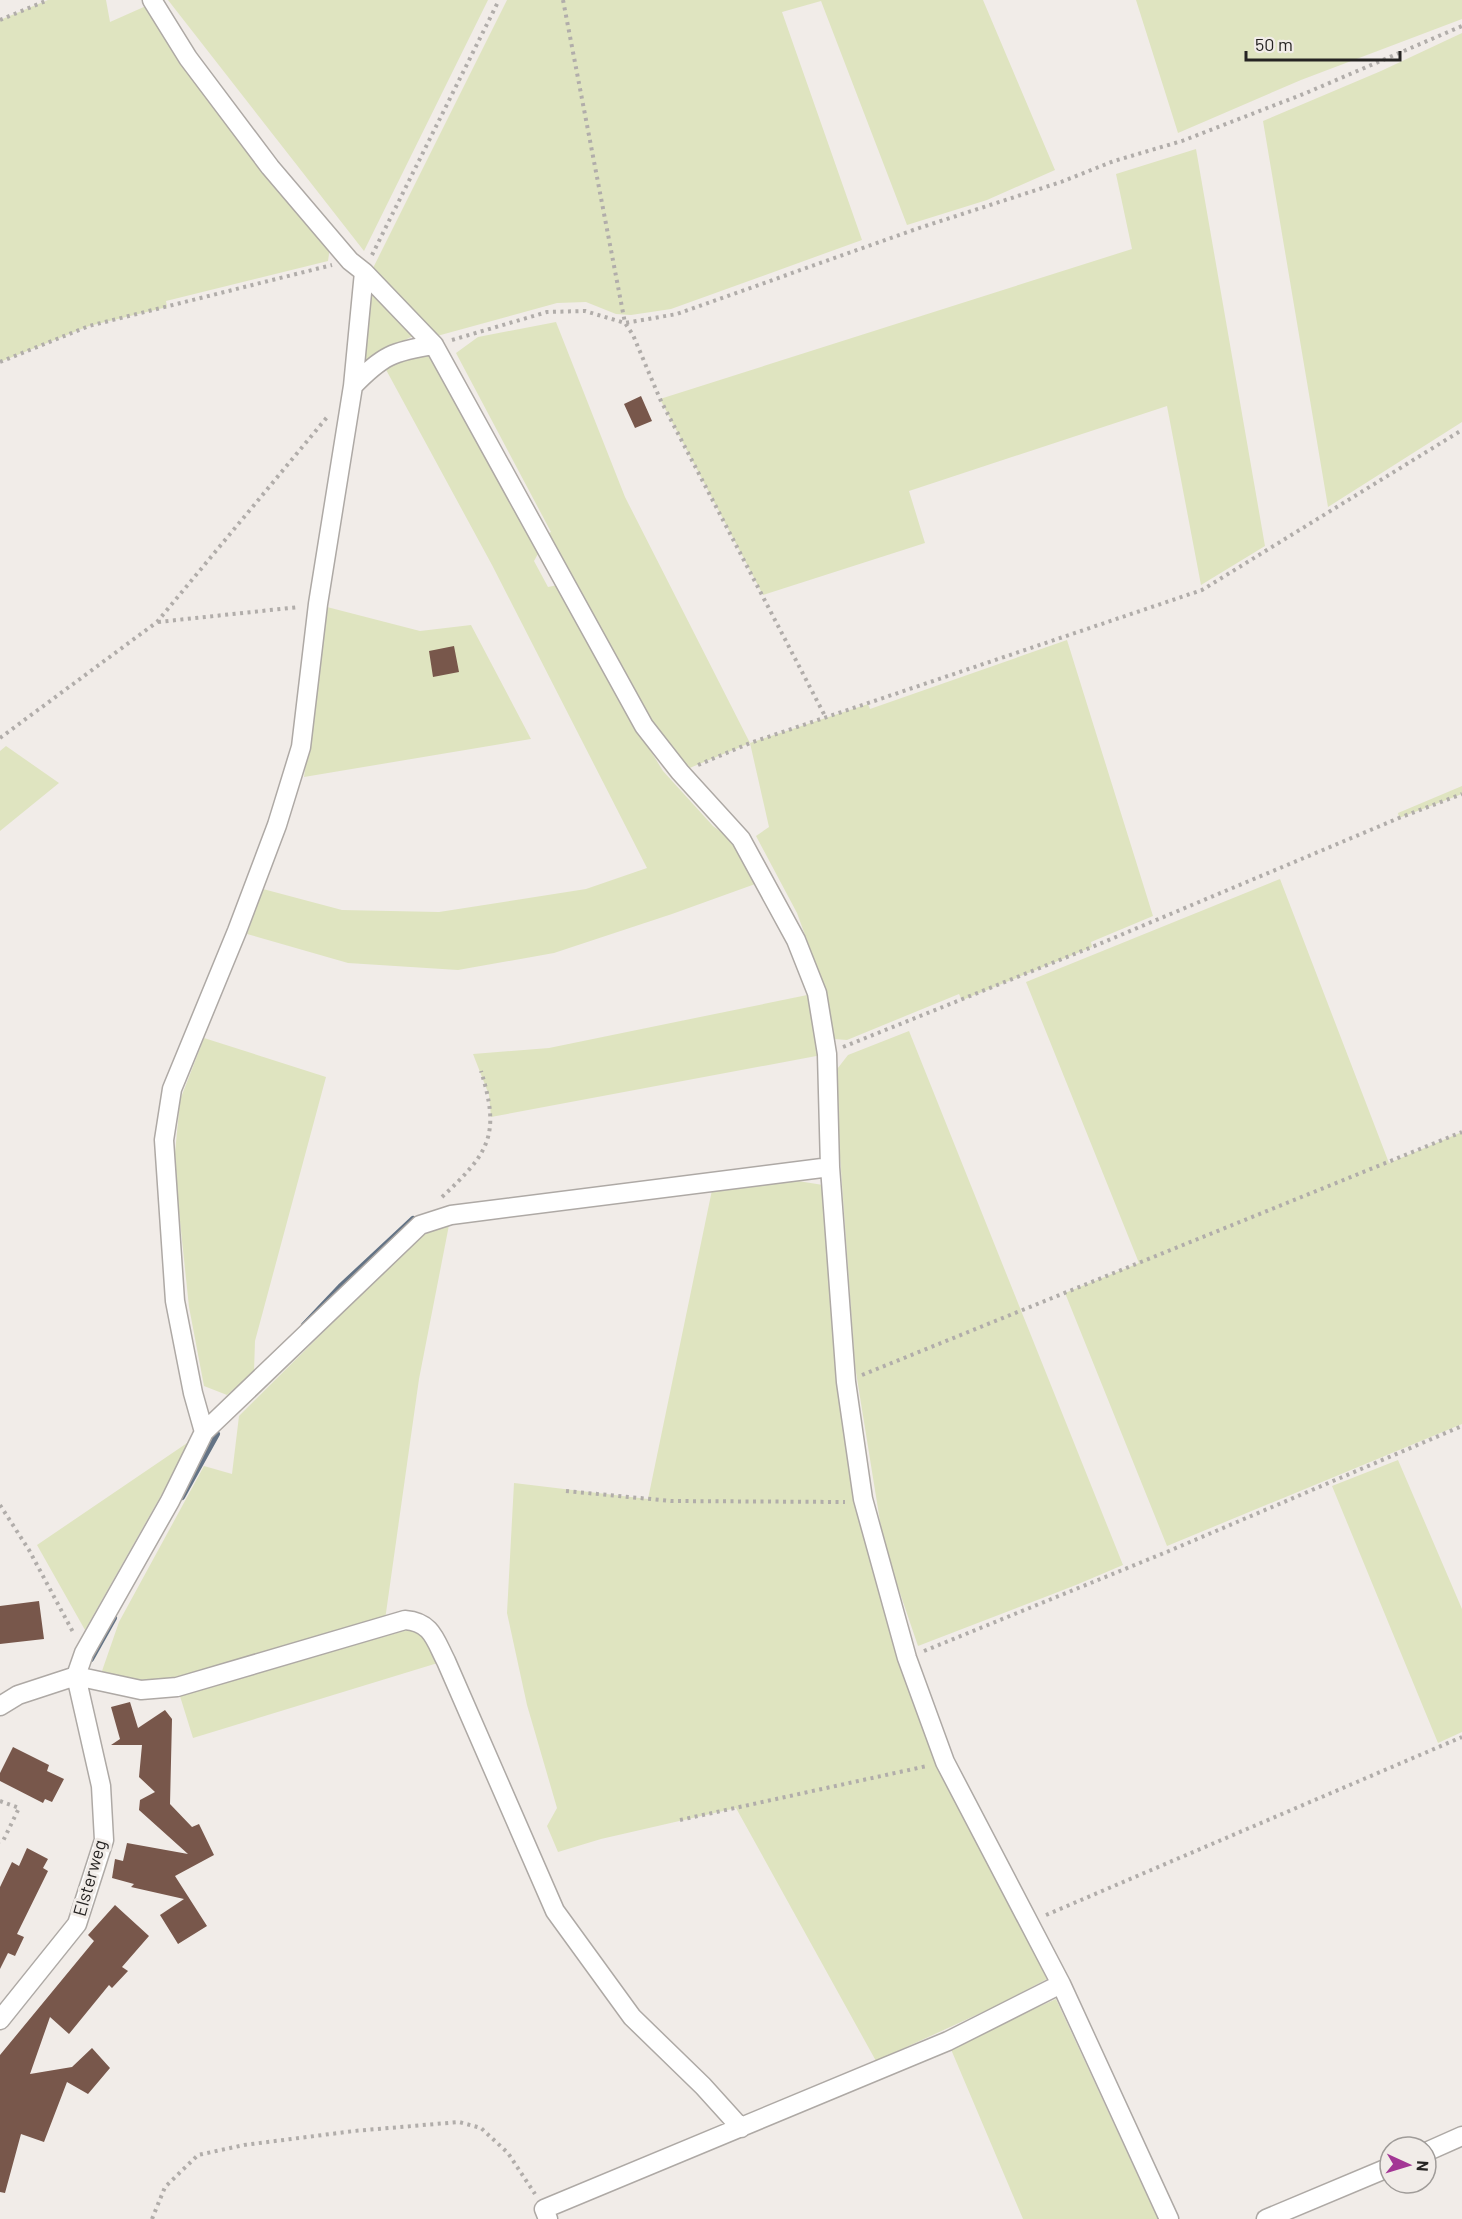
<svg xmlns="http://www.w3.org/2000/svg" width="1462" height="2219" viewBox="0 0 1462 2219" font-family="Barlow,sans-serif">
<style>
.green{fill:#dfe4c0}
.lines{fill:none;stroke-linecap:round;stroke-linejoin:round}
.stream{stroke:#637385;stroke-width:6}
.building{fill:#78574b}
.minor-casing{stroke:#aea9a5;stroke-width:21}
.path{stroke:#b1adaa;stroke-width:4;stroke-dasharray:3 4.5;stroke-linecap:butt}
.minor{stroke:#fff;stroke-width:18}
.labels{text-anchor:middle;stroke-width:6;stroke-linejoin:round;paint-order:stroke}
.street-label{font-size:18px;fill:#262423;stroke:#f1ece8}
</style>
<rect width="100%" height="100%" fill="#f1ece8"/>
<path class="green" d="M48,0H106L110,22L146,6L330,247L328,261L166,301L167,307L89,326L0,362V20Z
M168,0H488L364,251Z
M507,0H983L1055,170L987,200L907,225L821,1L782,12L862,240L671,309L631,315L616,314L586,302L557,303L437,336L373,268Z
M1136,0H1462V19L1301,80L1178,133Z
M1462,33V422L1328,507L1263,121L1381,71Z
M1196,149L1265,546L1201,585L1167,406L909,491L925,543L763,595L660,399L1132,249L1116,174Z
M368,286L415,335L361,362Z
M556,322L625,497L750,743L868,704L870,709L1067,640L1153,916L1091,942L1092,947L962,1000L959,994L847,1040L834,1039L822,982L797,913L756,836L769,827L750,743L680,772L539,538L551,532L456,353L478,337Z
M431,353L540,550L534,561L548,587L558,585L619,699L663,771L713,826L728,837L758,883L672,914L554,953L458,970L348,963L247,934L263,889L342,910L439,912L586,889L647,868L492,565L384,366Z
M327,607L420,631L471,625L531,739L304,777Z
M6,746L59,783L0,831V751Z
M1462,786V794L1399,818L1398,813Z
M1280,879L1389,1163L1462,1132V1424L1167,1546L1065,1293L1139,1263L1026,982Z
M817,993L827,1054L491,1117L489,1095L473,1054L549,1048Z
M909,1031L1123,1565L1076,1585L918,1646L884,1546L855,1366L834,1073L848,1055Z
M204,1038L326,1077L255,1341L254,1372L227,1395L204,1386L189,1307L174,1164L180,1100Z
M798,1181L823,1185L852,1484L909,1691L944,1773L1047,1979L996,2006L876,2061L736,1808L601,1839L558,1852L547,1826L557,1808L527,1705L507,1613L514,1483L648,1499L712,1190Z
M449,1225L419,1379L385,1620L178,1681L138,1682L102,1671L119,1622L204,1466L232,1474L239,1416L420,1236Z
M193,1439L85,1630L37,1545Z
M1398,1460L1462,1609V1732L1438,1743L1332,1486Z
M408,1630L424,1632L441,1662L193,1738L179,1693Z
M1056,1999L1158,2219H1023L950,2047Z"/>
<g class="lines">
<path class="stream" d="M304,1325L340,1287L413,1219
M182,1497L217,1434
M91,1659L114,1618"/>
</g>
<path class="building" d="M641,396L652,421L635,428L624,404Z
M454,646L459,672L433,677L429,651Z
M39,1601L44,1639L0,1644V1606Z
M130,1702L138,1728L165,1710L172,1719L170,1804L192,1827L199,1824L214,1855L175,1876L207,1926L178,1944L160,1915L184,1899L131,1887L134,1884L112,1878L115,1859L123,1861L127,1843L188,1854L139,1810L140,1800L155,1792L139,1777L142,1745H111L120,1739L111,1707Z
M13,1747L49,1765L47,1771L64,1779L52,1802L45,1799L43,1803L0,1781V1773Z
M27,1848L48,1859L43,1868L48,1871L17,1934L24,1937L15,1956L8,1953L0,1969V1887L12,1862L19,1866Z
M115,1905L149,1936L122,1967L128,1971L112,1988L109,1985L69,2034L50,2017L30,2074L72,2067L92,2048L110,2068L88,2094L67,2082L44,2142L21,2134L5,2193L0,2192V2055L94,1941L88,1935Z"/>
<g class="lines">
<defs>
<path id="minor" d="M152,0L188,58L270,167L350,261L364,272L434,345L644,726L680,772L741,839L796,940L817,993L827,1054L830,1167L846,1382L863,1499L907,1658L945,1762L1061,1984L1169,2219
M353,386C382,356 393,351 434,345
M204,1432L193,1393L175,1301L164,1140L172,1089L237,931L277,825L301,747L318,604L353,386L364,272
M0,1706L18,1695L76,1676L141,1690L177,1687L405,1620C432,1622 435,1640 446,1661L555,1911L632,2017L703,2086L741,2128
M0,2020L77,1924L104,1840L101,1786L76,1676L84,1653L170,1501L204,1432L420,1225L451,1215L830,1167
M1426,2152L1462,2136
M548,2219L544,2209L948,2041L1061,1984
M1266,2219L1390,2167"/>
</defs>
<use href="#minor" class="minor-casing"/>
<path class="path" d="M563,0L625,323L633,335L660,399L826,718
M0,20L48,0
M372,255L499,0
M452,340L547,312L585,311L625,323L677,314L916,229L1061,182L1114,161L1182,141L1306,93L1462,26
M0,362L89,326L332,265
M158,622L299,607
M0,738L157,622L328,416
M698,765L750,743L1202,590L1462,430
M843,1047L1092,947L1399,818L1462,794
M442,1197C489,1153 501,1135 481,1071
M862,1375L1462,1132
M566,1491L671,1501L845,1502
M0,1505L29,1550L74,1634
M924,1651L1169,1551L1462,1426
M0,1801L19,1808L3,1841L0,1842
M680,1820L927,1766
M1046,1915L1462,1737
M152,2219L165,2187L198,2155L244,2145L354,2131L459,2122L481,2128L508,2153L535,2194"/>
<use href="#minor" class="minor"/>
</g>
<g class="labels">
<g class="street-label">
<text transform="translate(90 1878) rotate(-74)" y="6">Elsterweg</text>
</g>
</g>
<g transform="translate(1408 2165) rotate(94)"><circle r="28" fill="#f1ece8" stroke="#a09c99" stroke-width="1.5"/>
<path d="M0-4.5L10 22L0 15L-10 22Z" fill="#a33695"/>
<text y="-9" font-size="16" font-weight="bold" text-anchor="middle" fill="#262423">N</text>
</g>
<path d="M1246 51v9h154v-9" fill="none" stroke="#262423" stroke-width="3"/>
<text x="1255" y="51" font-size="18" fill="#262423" stroke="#f1ece8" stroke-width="4.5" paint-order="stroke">50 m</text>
</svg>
